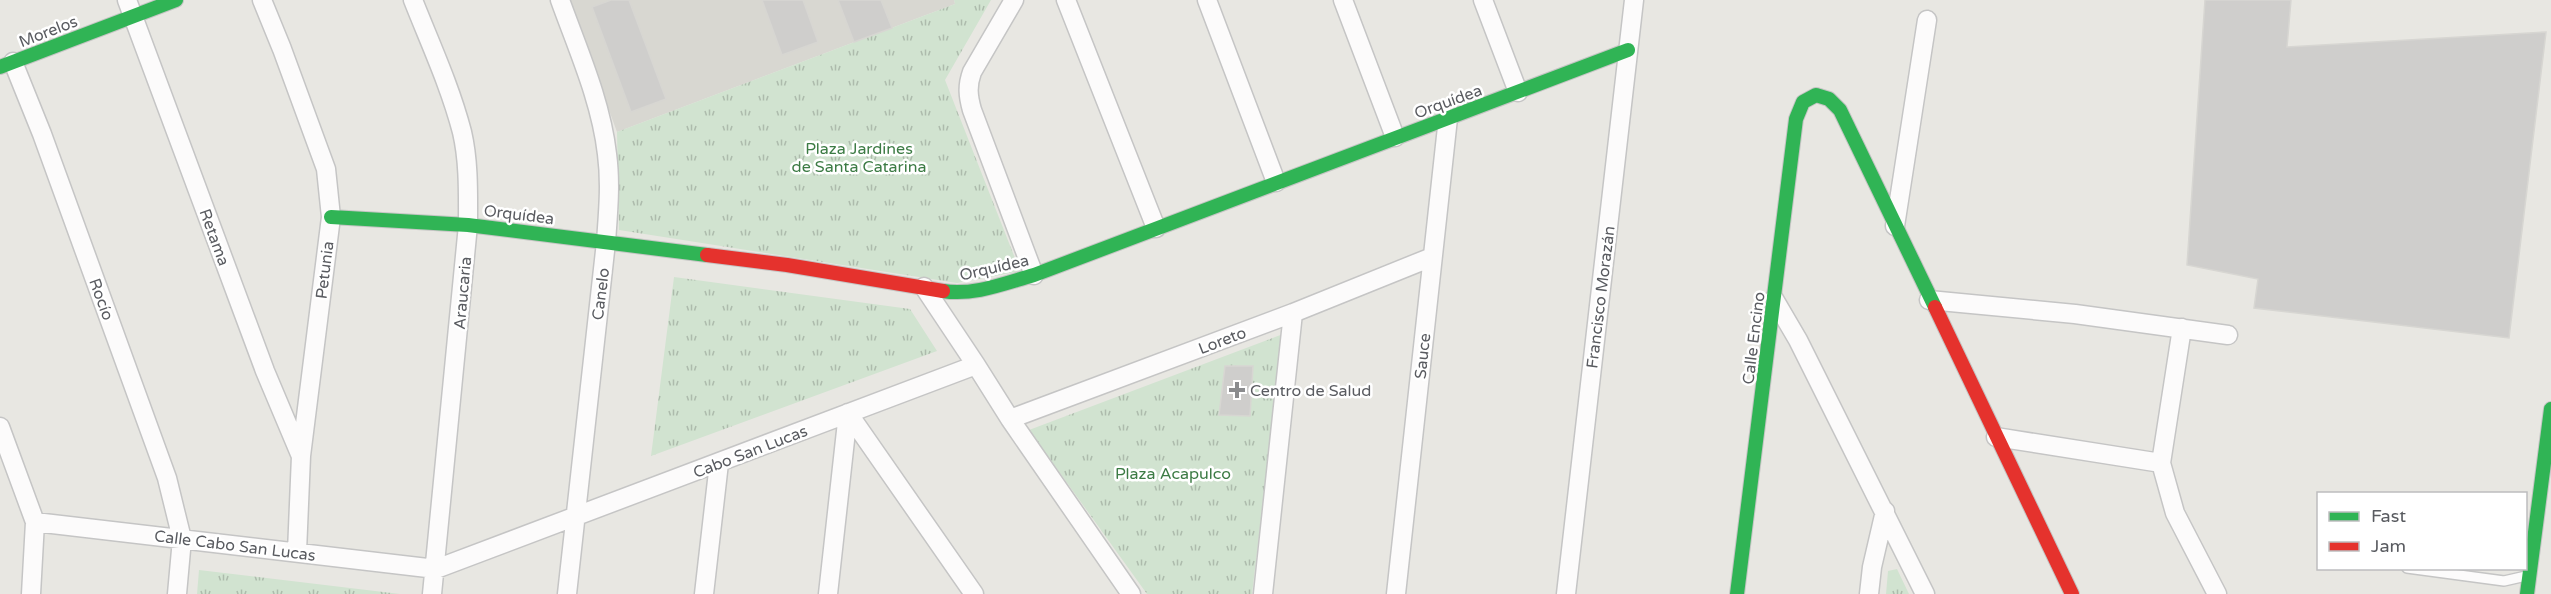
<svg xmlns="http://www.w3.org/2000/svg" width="2551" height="594" viewBox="0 0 2551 594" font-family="'Varela Round',sans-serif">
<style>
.education{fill:#d8d7d1}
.park{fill:url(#park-tufts)}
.building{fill:#cfcecc;stroke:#d7d6d2;stroke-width:1.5}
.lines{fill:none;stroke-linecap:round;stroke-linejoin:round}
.lane-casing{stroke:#c5c5c5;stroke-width:12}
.street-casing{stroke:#c5c5c5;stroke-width:21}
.fast-casing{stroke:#c5c5c4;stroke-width:16}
.jam-casing{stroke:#c5c5c4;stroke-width:16}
.lane{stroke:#fcfbfb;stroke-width:9}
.street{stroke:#fcfbfb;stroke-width:18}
.fast{stroke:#30b455;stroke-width:14}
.jam{stroke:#e5322d;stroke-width:14}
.poi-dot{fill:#8b8c8e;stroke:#fff;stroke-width:2}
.labels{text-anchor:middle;stroke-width:5;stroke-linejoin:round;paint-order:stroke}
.street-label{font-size:16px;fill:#595b60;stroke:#fff}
.park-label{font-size:16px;fill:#3c7b44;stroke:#fff}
.poi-label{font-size:16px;fill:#595b60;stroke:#fff;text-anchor:start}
</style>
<defs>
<pattern id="park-tufts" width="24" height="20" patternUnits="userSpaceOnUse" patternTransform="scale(1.5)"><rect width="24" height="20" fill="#d1e3d0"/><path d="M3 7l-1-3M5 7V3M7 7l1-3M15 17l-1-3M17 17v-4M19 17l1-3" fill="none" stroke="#adbbac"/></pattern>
</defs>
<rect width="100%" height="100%" fill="#e8e7e2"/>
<path class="education" d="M569,0H954L955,4L617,132Z"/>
<path class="park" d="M954,0H991L945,80L1020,271L957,283L619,230L617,132L955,4Z
M674,277L910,309L937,351L651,456Z
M1283,334L1252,594H1147L1029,430Z
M1897,569L1909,594H1886L1888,571Z
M199,570L400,594H197Z"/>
<path class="building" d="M611,0H629L666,99L631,112L592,7Z
M762,0H803L818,42L782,55Z
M838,0H881L892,28L854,42Z
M2205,0H2291L2287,47L2546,32L2509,338L2254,308L2258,279L2187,265Z
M1225,366H1253L1250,416L1219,415Z"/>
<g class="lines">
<defs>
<path id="lane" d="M2407,568L2504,581L2526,576"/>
<path id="street" d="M127,0L265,371L300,454
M262,0L282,49L326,169L331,217L301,456L297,552
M413,0C430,43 450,86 462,132C469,162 468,194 468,225L432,594
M560,0C578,50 601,101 607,154C611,184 608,213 606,242L567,594
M1014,0L972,72C967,86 968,96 972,110L1034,275
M1066,0L1156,228
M1207,0L1276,182
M1343,0L1395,137
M1483,0L1518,92
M13,62L42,134L167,478L182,539L177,594
M1895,226L1927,20
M1774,299L1798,340L1925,594
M1929,300L2075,314L2228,335
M2182,328L2161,463L2175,513L2217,594
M976,365L1010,419L1131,594
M848,413L974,594
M1010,419L1293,313L1432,257
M0,427L35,522L31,594
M1996,437L2161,463
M35,522L436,569L976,365L924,287
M704,594L719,463
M828,594L848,413
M1263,594L1293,313
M1396,594L1448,118
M1566,594L1634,0
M1869,594L1872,567L1885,511"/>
<path id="fast" d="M0,67L176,0
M331,217L468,225L707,255
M943,291C974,296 1005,283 1034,275L1628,50
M1737,594L1796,119L1803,102L1816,95L1829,99L1840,110L1935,307
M2527,594L2551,409"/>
<path id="jam" d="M707,255L787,265L943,291
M1935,307L2072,594"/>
</defs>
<use href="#lane" class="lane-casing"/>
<use href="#street" class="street-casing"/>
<use href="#fast" class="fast-casing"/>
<use href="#jam" class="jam-casing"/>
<use href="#lane" class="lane"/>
<use href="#street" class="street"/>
<use href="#fast" class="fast"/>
<use href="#jam" class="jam"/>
</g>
<path class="poi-dot" d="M1234 381h6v6h6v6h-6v6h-6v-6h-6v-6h6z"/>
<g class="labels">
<g class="street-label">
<text transform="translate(48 31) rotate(-21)" y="6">Morelos</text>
<text transform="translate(1448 101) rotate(-20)" y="6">Orquídea</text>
<text transform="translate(519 214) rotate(7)" y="6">Orquídea</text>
<text transform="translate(215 237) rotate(70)" y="6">Retama</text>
<text transform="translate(994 267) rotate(-13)" y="6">Orquídea</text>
<text transform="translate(324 270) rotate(-83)" y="6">Petunia</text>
<text transform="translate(462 293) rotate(-85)" y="6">Araucaria</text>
<text transform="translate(600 294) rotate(-83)" y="6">Canelo</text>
<text transform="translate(1600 297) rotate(-83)" y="6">Francisco Morazán</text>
<text transform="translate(102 299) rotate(70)" y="6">Rocío</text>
<text transform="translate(1753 338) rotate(-83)" y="6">Calle Encino</text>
<text transform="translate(1222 340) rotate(-21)" y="6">Loreto</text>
<text transform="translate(1422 356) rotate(-84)" y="6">Sauce</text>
<text transform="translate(750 451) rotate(-21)" y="6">Cabo San Lucas</text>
<text transform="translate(235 545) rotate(7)" y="6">Calle Cabo San Lucas</text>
</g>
<g class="park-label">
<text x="859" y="154">Plaza Jardines<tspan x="859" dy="18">de Santa Catarina</tspan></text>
<text x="1173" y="479">Plaza Acapulco</text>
</g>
<g class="poi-label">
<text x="1250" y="396">Centro de Salud</text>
</g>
</g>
<rect x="2317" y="492" width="210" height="78" fill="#ffffff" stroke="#bdbdbf" stroke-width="1.5"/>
<rect x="2329" y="512" width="30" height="9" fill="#30b455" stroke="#bdbdbf" stroke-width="1.5"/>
<text x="2371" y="522" font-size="18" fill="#595b60">Fast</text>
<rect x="2329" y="542" width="30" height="9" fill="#e5322d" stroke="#bdbdbf" stroke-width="1.5"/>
<text x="2371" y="552" font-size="18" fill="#595b60">Jam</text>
</svg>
